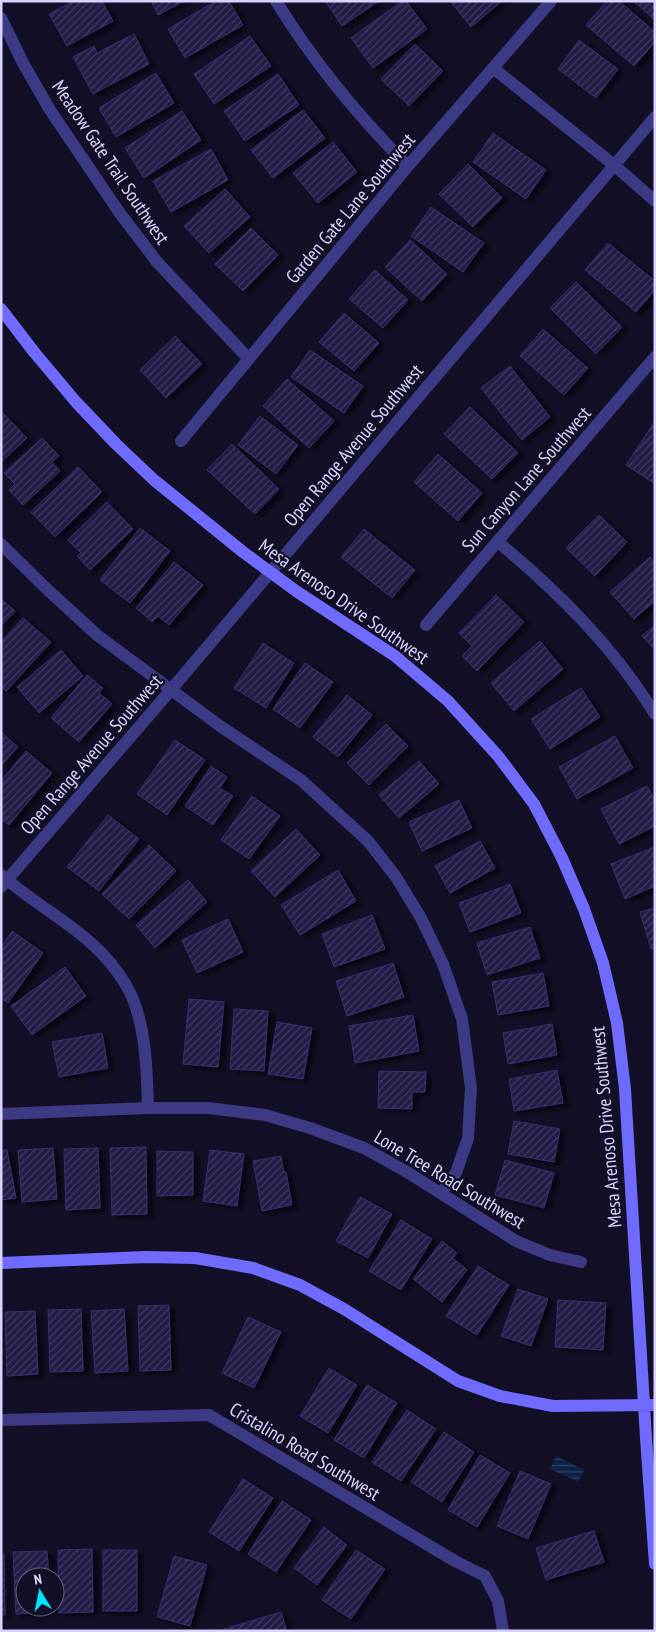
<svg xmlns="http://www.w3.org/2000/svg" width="656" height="1632" viewBox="0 0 656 1632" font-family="'PT Sans Narrow',sans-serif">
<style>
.water{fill:url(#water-rules)}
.building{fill:url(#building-hatch);stroke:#3b2d73;filter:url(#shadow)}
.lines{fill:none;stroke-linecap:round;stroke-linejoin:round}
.street{stroke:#3d3a85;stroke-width:12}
.secondary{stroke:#6f6bff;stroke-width:12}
.labels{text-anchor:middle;stroke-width:4.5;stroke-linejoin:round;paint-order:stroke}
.street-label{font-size:19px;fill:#d9d4ff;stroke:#130f26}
</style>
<defs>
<pattern id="water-rules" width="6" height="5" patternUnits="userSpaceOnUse" patternTransform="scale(1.25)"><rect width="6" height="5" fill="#0c2248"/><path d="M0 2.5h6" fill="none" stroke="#2f4163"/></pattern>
<pattern id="building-hatch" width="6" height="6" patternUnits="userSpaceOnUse" patternTransform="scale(1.25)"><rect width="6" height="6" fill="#241b47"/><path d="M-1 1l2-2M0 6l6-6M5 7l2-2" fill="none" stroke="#433b63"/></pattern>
<filter id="shadow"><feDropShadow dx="5.5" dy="3" stdDeviation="2.5" flood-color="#0009"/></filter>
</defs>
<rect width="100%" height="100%" fill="#130f26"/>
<path class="water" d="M556,1456L584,1470L578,1482L550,1469Z"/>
<path class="building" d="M74,1H102L113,21L67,46L49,14Z
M151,1H184L158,15Z
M216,1H229L243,25L185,58L168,29Z
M325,1H379L342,26Z
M402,1H406L427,29L373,68L351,38Z
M450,1H502L471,27Z
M607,1H619L655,32V42L634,66L586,25Z
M633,1H655V20Z
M134,34L149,64L93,94L73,57L94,46L97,53Z
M250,36L271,66L214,104L194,74Z
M579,40L618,69L596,98L558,69Z
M415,44L443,71L409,106L381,79Z
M156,73L174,103L116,137L99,108Z
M278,74L299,105L245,141L224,111Z
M303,110L325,138L273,178L251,150Z
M182,111L201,140L144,178L125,148Z
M493,133L546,170L526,199L473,162Z
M333,142L357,172L318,203L293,173Z
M211,149L228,180L171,212L153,181Z
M468,164L502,198L473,227L439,194Z
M225,189L250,217L209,253L184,226Z
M431,207L484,243L463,272L411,236Z
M251,228L278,255L243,291L215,264Z
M410,240L447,274L422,301L385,267Z
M608,243L655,281V290L636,312L585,270Z
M375,270L408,300L383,328L349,299Z
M576,282L622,327L596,354L550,308Z
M344,313L379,343L354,371L319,342Z
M543,329L588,368L564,395L520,356Z
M175,336L202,364L166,398L140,370Z
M310,350L363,386L344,413L291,377Z
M510,366L550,417L522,440L481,388Z
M287,379L334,421L309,448L263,406Z
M470,407L518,453L492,479L444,434Z
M2,412L27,438L1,462V413Z
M260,416L298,445L276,474L238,445Z
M655,421V484L626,465Z
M42,438L59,456L52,462L60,471L23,505L9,490L15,484L4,473Z
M232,444L279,489L255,514L207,470Z
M438,454L482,493L458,521L414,482Z
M78,467L102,492L55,537L31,512Z
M107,502L133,529L90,570L77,556L81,553L68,540Z
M599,515L627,542L595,576L566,548Z
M140,528L170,551L130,603L100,580Z
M364,529L415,570L392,598L341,557Z
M650,557L655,563V601L634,619L610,592Z
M174,562L203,585L169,625L158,616L152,622L136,608Z
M496,595L524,622L477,671L462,656L472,646L459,633Z
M1,599L15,611L1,626Z
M23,618L51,642L6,691L1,686V642Z
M655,625V650L642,636Z
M540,641L563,669L514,711L491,683Z
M263,643L294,663L266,708L234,688Z
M61,650L83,676L39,713L17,687Z
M305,663L333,682L300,728L273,709Z
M87,675L103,688L99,693L112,704L79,742L51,718Z
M581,688L600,717L550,749L531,719Z
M347,695L372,715L338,757L313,737Z
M386,724L408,746L369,785L347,763Z
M1,732L18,747L1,766Z
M615,736L633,768L577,799L559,767Z
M175,740L205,760L167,815L137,794Z
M26,751L52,773L9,825L1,819V781Z
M419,761L439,784L399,818L379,795Z
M211,766L227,777L220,788L233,796L213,825L185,806Z
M647,786L655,800V826L619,844L601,809Z
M252,796L280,816L249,859L221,840Z
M459,800L472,828L422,851L409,822Z
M108,815L139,839L99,891L67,867Z
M296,829L320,855L275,897L251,871Z
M480,841L495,868L450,893L435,866Z
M149,845L176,871L129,919L102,894Z
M655,847V886L625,899L611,864Z
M338,870L356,901L300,935L281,905Z
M188,880L207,902L155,948L136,925Z
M510,884L521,913L470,932L459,903Z
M655,908V948L651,949L640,912Z
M372,915L385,949L334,967L322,934Z
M228,919L243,952L197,973L182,940Z
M530,927L540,958L487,975L477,943Z
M12,931L43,953L8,1003L1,998V947Z
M393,963L404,997L347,1016L336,981Z
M65,967L86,996L32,1035L11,1006Z
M543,973L549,1006L498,1015L492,982Z
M189,999L224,1002L218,1067L183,1064Z
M234,1009L268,1011L264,1071L230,1069Z
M413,1015L419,1051L355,1063L349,1026Z
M277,1022L312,1028L303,1079L268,1074Z
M552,1024L557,1055L508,1064L503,1033Z
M102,1033L108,1068L59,1077L52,1042Z
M557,1070L563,1103L514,1111L509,1079Z
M379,1071L426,1072L425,1092H412V1109L378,1108Z
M514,1121L560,1129L554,1162L508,1154Z
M146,1147L147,1214L112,1215L110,1148Z
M53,1148L57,1199L22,1202L18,1150Z
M98,1148L100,1208L66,1210L64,1149Z
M7,1150L16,1198L1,1200V1151Z
M210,1150L244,1154L237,1206L203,1201Z
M157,1151L193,1152V1195L157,1196Z
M281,1156L284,1173L286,1172L292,1205L262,1211L253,1161Z
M505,1160L554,1173L544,1208L495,1195Z
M360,1197L392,1214L368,1258L336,1241Z
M401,1220L432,1239L401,1290L369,1271Z
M442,1241L457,1253L453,1258L467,1270L442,1302L413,1279Z
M478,1266L509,1285L477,1335L446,1316Z
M518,1289L548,1299L531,1346L501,1336Z
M558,1300L606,1303L603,1350L555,1347Z
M169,1305L171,1370L140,1371L138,1306Z
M81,1309L83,1371L50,1372L48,1310Z
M124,1309L128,1371L95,1373L91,1311Z
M35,1311L38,1374L7,1376L5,1312Z
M248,1317L281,1332L254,1388L222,1373Z
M329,1368L357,1385L328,1433L300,1416Z
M367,1385L397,1403L364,1458L334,1440Z
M407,1410L436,1429L401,1481L372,1462Z
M444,1432L474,1452L442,1502L411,1482Z
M480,1455L510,1473L477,1527L448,1510Z
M520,1471L551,1484L528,1539L497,1526Z
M243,1479L273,1498L239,1551L209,1532Z
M282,1501L311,1520L276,1572L248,1554Z
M324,1527L347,1545L317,1585L294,1568Z
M594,1531L604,1562L546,1580L536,1548Z
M92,1549L93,1612L59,1613L58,1550Z
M103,1550H137V1611H103Z
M356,1550L385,1569L351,1619L322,1600Z
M47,1551L49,1577H25V1607H50V1612L16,1614L13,1552Z
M1,1554H4L5,1615H1Z
M174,1556L207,1565L190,1626L157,1617Z
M281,1612L287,1631H225L224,1629Z"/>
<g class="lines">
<path class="street" d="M276,1C313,61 359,117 408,166
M1,18L23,63L50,110L119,212L157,262L249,359
M493,68L614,165L655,201
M181,441L408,166L551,1
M498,542C558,592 613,646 655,714
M1,544L49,591L97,635L220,726L301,780L368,841L396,877L421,918L443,964L462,1019L471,1088L468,1138L456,1173L441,1193
M426,625L655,357
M1,875C10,882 19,890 28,896C66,924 101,943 126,985C146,1019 147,1070 148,1108
M1,887L170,691L655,117
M1,1114L148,1108H208L265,1115L310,1128L364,1148L407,1172L516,1241L550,1255L581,1262
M1,1420L209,1415L455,1561L485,1576L498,1601L503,1631"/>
<path class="secondary" d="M1,309L34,352L76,402L116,444L154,480L243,552L296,591L395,656L448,701L498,756L534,804L562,858L584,909L603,963L617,1023L625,1089L646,1438L655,1564
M1,1263L146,1257L195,1258L253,1268L300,1285L344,1309L458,1381L500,1396L553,1406L655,1405"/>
</g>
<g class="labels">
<g class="street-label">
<text transform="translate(111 162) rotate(56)" y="7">Meadow Gate Trail Southwest</text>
<text transform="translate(350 208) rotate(-50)" y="7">Garden Gate Lane Southwest</text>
<text transform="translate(353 445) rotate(-50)" y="7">Open Range Avenue Southwest</text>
<text transform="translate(526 479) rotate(-49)" y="7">Sun Canyon Lane Southwest</text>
<text transform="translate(344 601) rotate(35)" y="7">Mesa Arenoso Drive Southwest</text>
<text transform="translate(91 754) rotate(-49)" y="7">Open Range Avenue Southwest</text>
<text transform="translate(606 1127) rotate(-95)" y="7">Mesa Arenoso Drive Southwest</text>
<text transform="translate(450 1179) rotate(31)" y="7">Lone Tree Road Southwest</text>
<text transform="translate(305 1451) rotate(31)" y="7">Cristalino Road Southwest</text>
</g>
</g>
<rect width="656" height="1632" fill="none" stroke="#d9d4ff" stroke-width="5"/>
<g transform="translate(40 1592) rotate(350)"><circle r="24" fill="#130f26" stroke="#625e7d"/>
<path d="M0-4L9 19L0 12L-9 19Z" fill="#00e5ff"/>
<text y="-8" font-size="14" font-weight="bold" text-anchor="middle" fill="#d9d4ff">N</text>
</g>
</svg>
